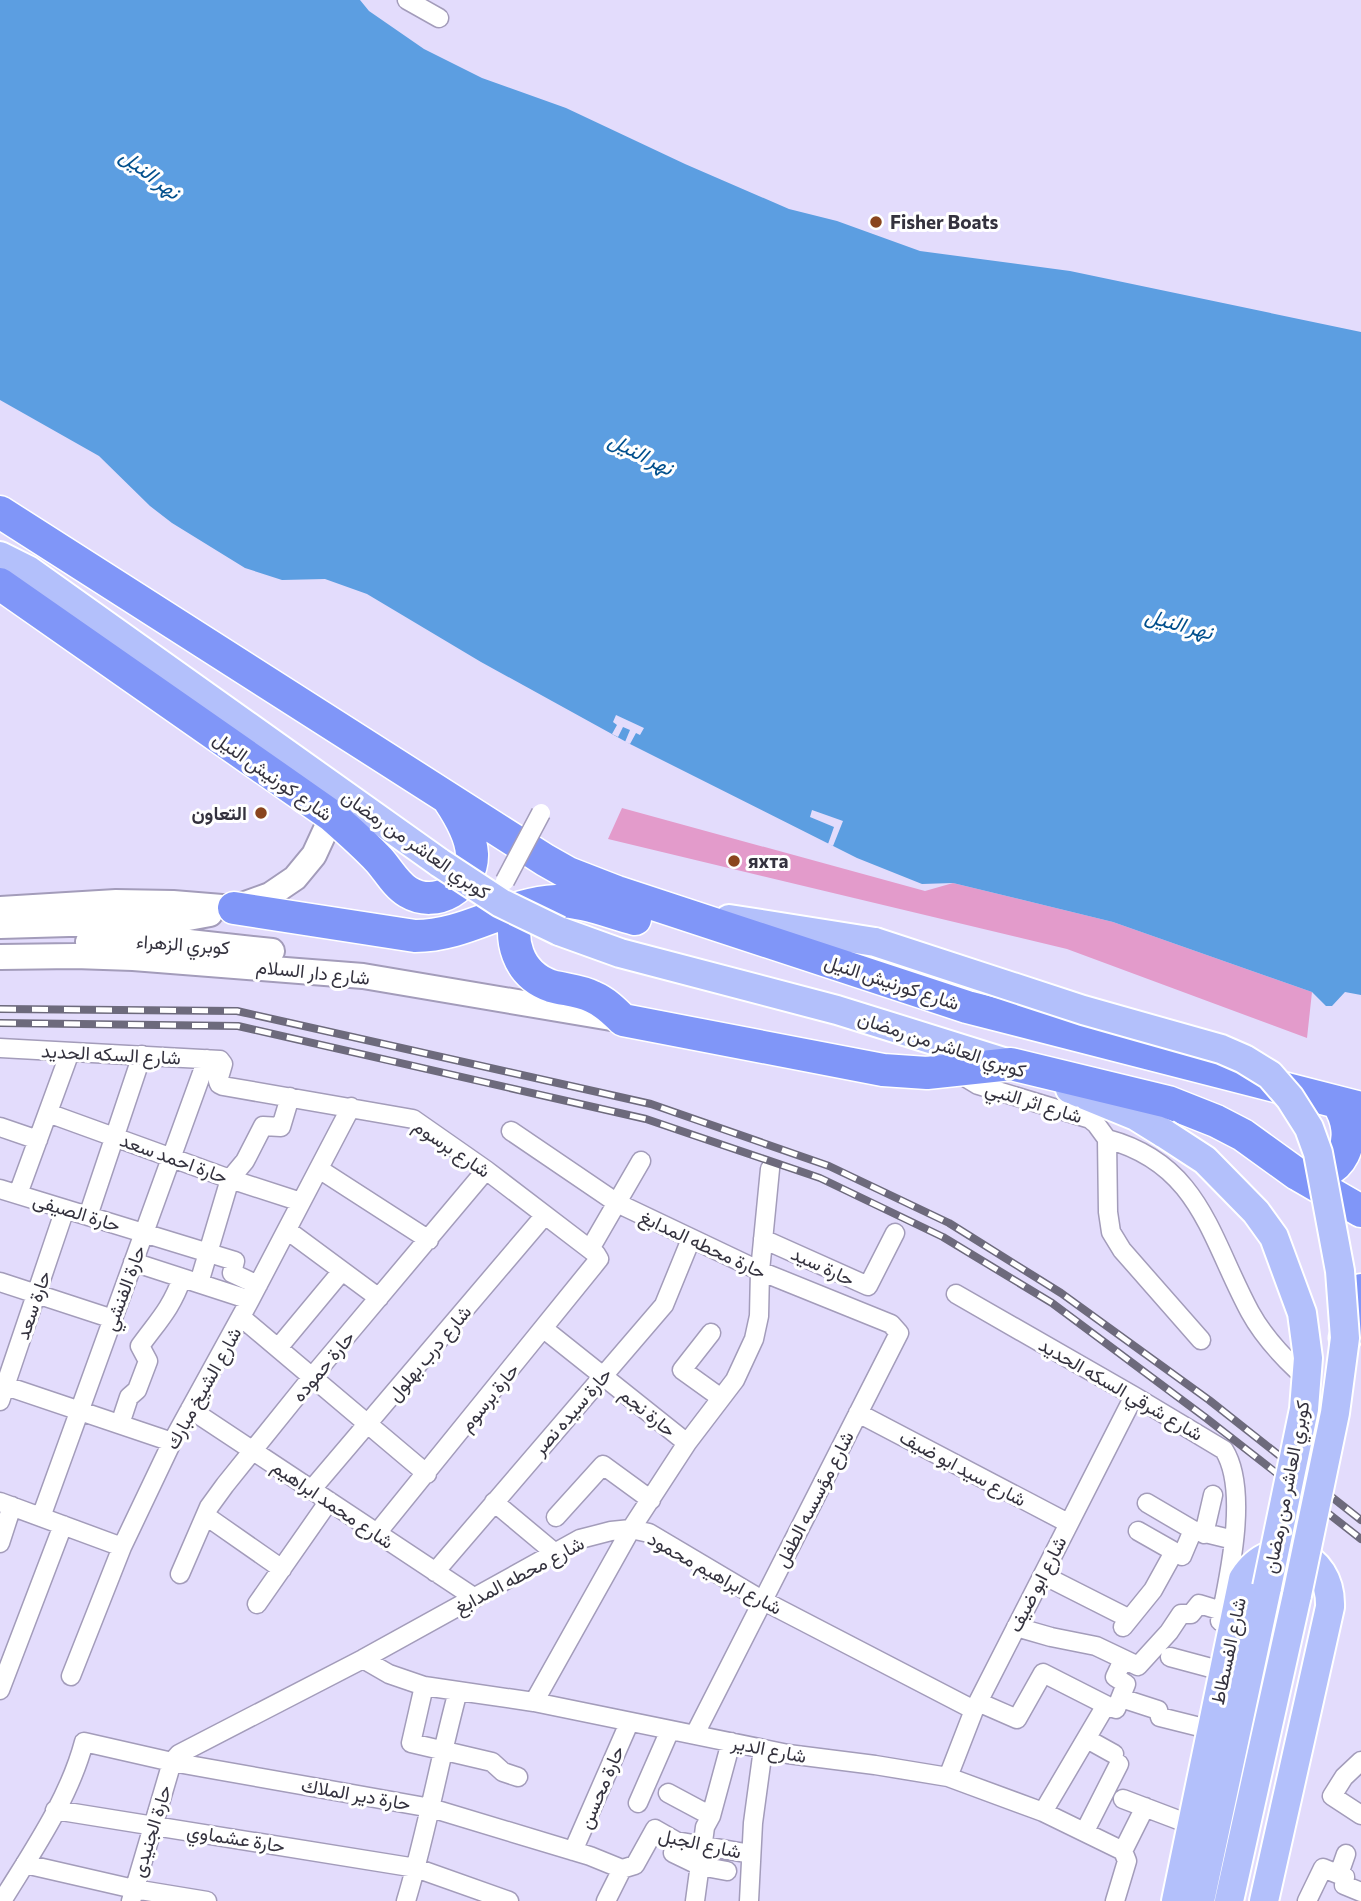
<svg xmlns="http://www.w3.org/2000/svg" width="1361" height="1901" viewBox="0 0 1361 1901" font-family="Commissioner,Vazirmatn,sans-serif">
<style>
.green{fill:#e39bcb}
.water{fill:#5c9ee1}
.pier{fill:#e3dcfc}
.lines{fill:none;stroke-linecap:round;stroke-linejoin:round}
.street-casing{stroke:#a39cba;stroke-width:21}
.secondary-casing{stroke:#a39cba;stroke-width:28}
.primary-casing{stroke:#fff;stroke-width:32}
.highway-casing{stroke:#fff;stroke-width:35}
.street{stroke:#fff;stroke-width:18}
.secondary{stroke:#fff;stroke-width:24}
.primary{stroke:#b3c0fb;stroke-width:28}
.highway{stroke:#8096f8;stroke-width:32}
.rail-casing{stroke:#6d6a7c;stroke-width:8}
.rail{stroke:#fff;stroke-width:5;stroke-dasharray:16;stroke-linecap:butt}
.street-bridge-casing{stroke:#a39cba;stroke-width:21;stroke-linecap:butt}
.primary-bridge-casing{stroke:#fff;stroke-width:32;stroke-linecap:butt}
.street-bridge{stroke:#fff;stroke-width:18}
.primary-bridge{stroke:#b3c0fb;stroke-width:28}
.poi-dot{fill:#8a451e;stroke:#fff;stroke-width:2.5}
.labels{text-anchor:middle;stroke-width:6;stroke-linejoin:round;paint-order:stroke}
.poi-label{font-size:19px;font-weight:bold;fill:#34323e;stroke:#fff;text-anchor:start}
.street-label{font-size:19px;fill:#34323e;stroke:#fff}
.water-label{font-size:21px;font-style:italic;fill:#014f8c;stroke:#fff}
</style>
<rect width="100%" height="100%" fill="#e3dcfc"/>
<path class="green" d="M622,808L925,891L953,883L1113,922L1312,992L1307,1038L1067,949L608,839Z"/>
<path class="water" d="M0,0H360L369,11L424,49L482,78L566,108L685,164L789,209L837,221L920,251L1070,271L1361,332V995L1345,992L1332,1006H1326L1312,992L1113,922L953,883L922,884L857,858L630,744L481,662L367,594L325,579L282,580L245,568L172,523L150,506L99,456L0,400Z"/>
<path class="pier" d="M616,715L644,728L640,735L636,733L630,744L625,742L630,730L623,727L618,737L612,734L617,725L613,722Z
M812,810L843,821L833,846L828,844L834,827L810,817Z"/>
<g class="lines">
<defs>
<path id="street" d="M407,0L439,18
M0,1048L220,1060L223,1064L218,1081L219,1084L223,1086L413,1119L486,1170L596,1254L599,1259L595,1264L377,1533
M955,1071L978,1085L1090,1119L1096,1124L1107,1139
M48,1113L230,1179L301,1202
M0,1127L38,1140
M511,1131L617,1203L760,1271L891,1324L899,1333L695,1734
M1107,1139C1200,1164 1210,1238 1250,1312C1262,1334 1279,1353 1297,1370
M1107,1139L1108,1212L1111,1232L1122,1250L1201,1340
M319,1169L429,1240
M0,1189L235,1261L232,1273L258,1285
M18,1194L70,1052
M88,1216L142,1055
M287,1230L379,1298
M763,1239L868,1286L895,1233
M590,1249L641,1161
M133,1262L250,1300
M0,1282L113,1319
M199,1283L230,1179L245,1161L263,1126L281,1127L290,1097
M956,1294L1134,1396L1224,1450C1249,1490 1229,1577 1220,1621
M241,1317L427,1474
M544,1329L687,1443
M711,1333L682,1370L721,1398
M278,1348L342,1271
M0,1384L172,1442
M0,1401L65,1209
M190,1409L475,1598
M858,1413L1068,1523
M120,1424L129,1397L137,1390L148,1361L140,1346C158,1321 171,1309 182,1278
M312,1489L545,1215
M0,1502L122,1547
M494,1502L555,1553
M1147,1503L1193,1530L1234,1540
M206,1516L282,1569
M41,1517L207,1059
M556,1517L603,1465L651,1500
M1138,1531L1182,1556L1193,1530
M1204,1534L1213,1495
M0,1543L12,1506
M435,1572L664,1305L691,1239
M180,1574L209,1507L225,1485L312,1377L486,1170
M1043,1575L1128,1618
M257,1604L329,1501
M1016,1627L1051,1637L1096,1646L1138,1666L1169,1632L1181,1614H1191L1199,1604L1222,1611
M1123,1627L1153,1590L1174,1552
M1170,1657L1211,1668
M363,1659L389,1674L424,1686L534,1702L788,1754L875,1765L948,1777L1043,1812L1123,1851L1127,1861L1115,1901
M71,1676L122,1547L172,1442L250,1300L351,1107
M424,1686L411,1743L492,1762L503,1772L518,1777
M0,1690L63,1525
M1121,1698L1158,1710L1160,1717L1200,1727
M534,1702L631,1529L649,1533L762,1600L974,1710
M978,1702L1017,1719L1043,1673L1106,1705
M1087,1739L1114,1754
M1361,1761L1344,1777L1332,1796L1361,1815
M948,1777L974,1710L1134,1396
M668,1793L711,1816
M1123,1799L1181,1821
M638,1803L670,1730
M55,1810L416,1868L509,1901
M1043,1812L1106,1705L1116,1709L1126,1684L1115,1677L1123,1660
M1085,1831L1119,1764
M676,1841L673,1853L700,1866L727,1871
M573,1851L629,1723
M1123,1851L1145,1807
M25,1864L134,1889L207,1901
M1339,1874L1346,1854
M2,1901C32,1852 69,1799 84,1742L172,1762L431,1808L590,1856L622,1869
M131,1901L172,1762L179,1754L363,1659L580,1539L611,1531L631,1529L687,1443L735,1380L754,1339L759,1316L760,1271L770,1169
M406,1901C427,1832 439,1761 458,1691
M606,1901L622,1869L635,1865L655,1829L676,1841L751,1854
M695,1901L705,1827L711,1816L731,1742
M749,1901L753,1823L763,1749
M1307,1901L1323,1868L1345,1877L1344,1885L1361,1892"/>
<path id="secondary" d="M0,909L116,902L173,903L234,908L270,895L295,878L314,855L332,816
M0,926L172,921L210,914
M88,942L180,941L272,951
M0,957L75,956L133,958L363,976L623,1020"/>
<path id="primary" d="M0,556L28,570L440,863
M729,919L875,942
M559,931L620,953L837,1010L1010,1064
M1070,1089L1136,1116L1165,1134
M1176,1901L1243,1579C1273,1532 1332,1552 1330,1607L1264,1901
M1200,1901L1267,1587
M1229,1901L1297,1595"/>
<path id="highway" d="M0,512L545,860L568,873L617,892L967,1007L1361,1108
M0,584L332,816C348,830 364,844 379,860C388,870 396,885 408,892C436,909 473,887 472,854C471,835 459,815 449,800
M234,908L415,936C467,936 507,903 556,901C583,901 609,912 635,919
M518,909C508,939 517,974 551,986C565,990 579,990 593,997C605,1002 614,1011 623,1020L883,1070L927,1073L1011,1064L1168,1102L1216,1121L1243,1135L1297,1174L1361,1211
M1297,1174C1343,1182 1361,1137 1337,1102
M1345,1338L1361,1290"/>
</defs>
<use href="#street" class="street-casing"/>
<use href="#secondary" class="secondary-casing"/>
<use href="#primary" class="primary-casing"/>
<use href="#highway" class="highway-casing"/>
<use href="#street" class="street"/>
<use href="#secondary" class="secondary"/>
<use href="#primary" class="primary"/>
<use href="#highway" class="highway"/>
<defs>
<path id="rail" d="M0,1009L237,1011L651,1104L829,1166L949,1223L1061,1293L1209,1400L1361,1520
M0,1023L238,1026L646,1119L820,1178L943,1237L1052,1303L1206,1418L1361,1539"/>
</defs>
<use href="#rail" class="rail-casing"/>
<use href="#rail" class="rail"/>
<defs>
<path id="street-bridge" d="M505,881L541,813"/>
<path id="primary-bridge" d="M440,863L501,903L559,931
M875,942L1083,1010L1221,1049L1244,1059L1270,1075L1290,1098L1309,1128L1318,1153L1340,1271L1345,1338L1335,1413L1297,1595
M1165,1134L1205,1160L1256,1212L1274,1237L1302,1313L1308,1358L1304,1409L1267,1587"/>
</defs>
<use href="#street-bridge" class="street-bridge-casing"/>
<use href="#primary-bridge" class="primary-bridge-casing"/>
<use href="#street-bridge" class="street-bridge"/>
<use href="#primary-bridge" class="primary-bridge"/>
</g>
<g class="poi-dot">
<circle cx="876" cy="222" r="7"/>
<circle cx="261" cy="813" r="7"/>
<circle cx="734" cy="861" r="7"/>
</g>
<g class="labels">
<g class="poi-label">
<text x="890" y="229">Fisher Boats</text>
<text x="247" y="820" text-anchor="end">التعاون</text>
<text x="748" y="868">яхта</text>
</g>
<g class="street-label">
<text transform="translate(273 776) rotate(35)" y="7">شارع كورنيش النيل</text>
<text transform="translate(416 844) rotate(35)" y="7">كوبري العاشر من رمضان</text>
<text transform="translate(183 944) rotate(4)" y="7">كوبري الزهراء</text>
<text transform="translate(313 972) rotate(6)" y="7">شارع دار السلام</text>
<text transform="translate(892 982) rotate(18)" y="7">شارع كورنيش النيل</text>
<text transform="translate(942 1044) rotate(18)" y="7">كوبري العاشر من رمضان</text>
<text transform="translate(111 1054) rotate(3)" y="7">شارع السكه الحديد</text>
<text transform="translate(1034 1102) rotate(17)" y="7">شارع اثر النبي</text>
<text transform="translate(452 1148) rotate(34)" y="7">شارع برسوم</text>
<text transform="translate(174 1158) rotate(20)" y="7">حارة احمد سعد</text>
<text transform="translate(77 1212) rotate(17)" y="7">حارة الصيفى</text>
<text transform="translate(703 1244) rotate(25)" y="7">حارة محطه المدابغ</text>
<text transform="translate(823 1266) rotate(25)" y="7">حارة سيد</text>
<text transform="translate(124 1288) rotate(-70)" y="7">حارة الفنشي</text>
<text transform="translate(33 1305) rotate(-71)" y="7">حارة سعد</text>
<text transform="translate(429 1353) rotate(-50)" y="7">شارع درب بهلول</text>
<text transform="translate(323 1366) rotate(-50)" y="7">حارة حموده</text>
<text transform="translate(203 1388) rotate(-61)" y="7">شارع الشيخ مبارك</text>
<text transform="translate(1121 1389) rotate(30)" y="7">شارع شرقي السكه الحديد</text>
<text transform="translate(489 1397) rotate(-51)" y="7">حارة برسوم</text>
<text transform="translate(572 1411) rotate(-49)" y="7">حارة سيده نصر</text>
<text transform="translate(648 1412) rotate(39)" y="7">حارة نجم</text>
<text transform="translate(963 1468) rotate(28)" y="7">شارع سيد ابو ضيف</text>
<text transform="translate(1286 1487) rotate(-79)" y="7">كوبري العاشر من رمضان</text>
<text transform="translate(814 1499) rotate(-63)" y="7">شارع مؤسسه الطفل</text>
<text transform="translate(333 1504) rotate(34)" y="7">شارع محمد ابراهيم</text>
<text transform="translate(715 1573) rotate(29)" y="7">شارع ابراهيم محمود</text>
<text transform="translate(519 1575) rotate(-28)" y="7">شارع محطه المدابغ</text>
<text transform="translate(1037 1584) rotate(-63)" y="7">شارع ابو ضيف</text>
<text transform="translate(1228 1651) rotate(-78)" y="7">شارع الفسطاط</text>
<text transform="translate(769 1749) rotate(11)" y="7">شارع الدير</text>
<text transform="translate(601 1787) rotate(-67)" y="7">حارة محسن</text>
<text transform="translate(356 1794) rotate(10)" y="7">حارة دير الملاك</text>
<text transform="translate(151 1831) rotate(-73)" y="7">حارة الجنيدى</text>
<text transform="translate(236 1838) rotate(9)" y="7">حارة عشماوي</text>
<text transform="translate(700 1843) rotate(12)" y="7">شارع الجبل</text>
</g>
<g class="water-label">
<text transform="translate(150 174) rotate(37)" y="7">نهر النيل</text>
<text transform="translate(641 454) rotate(27)" y="7">نهر النيل</text>
<text transform="translate(1179 624) rotate(15)" y="7">نهر النيل</text>
</g>
</g>
</svg>
